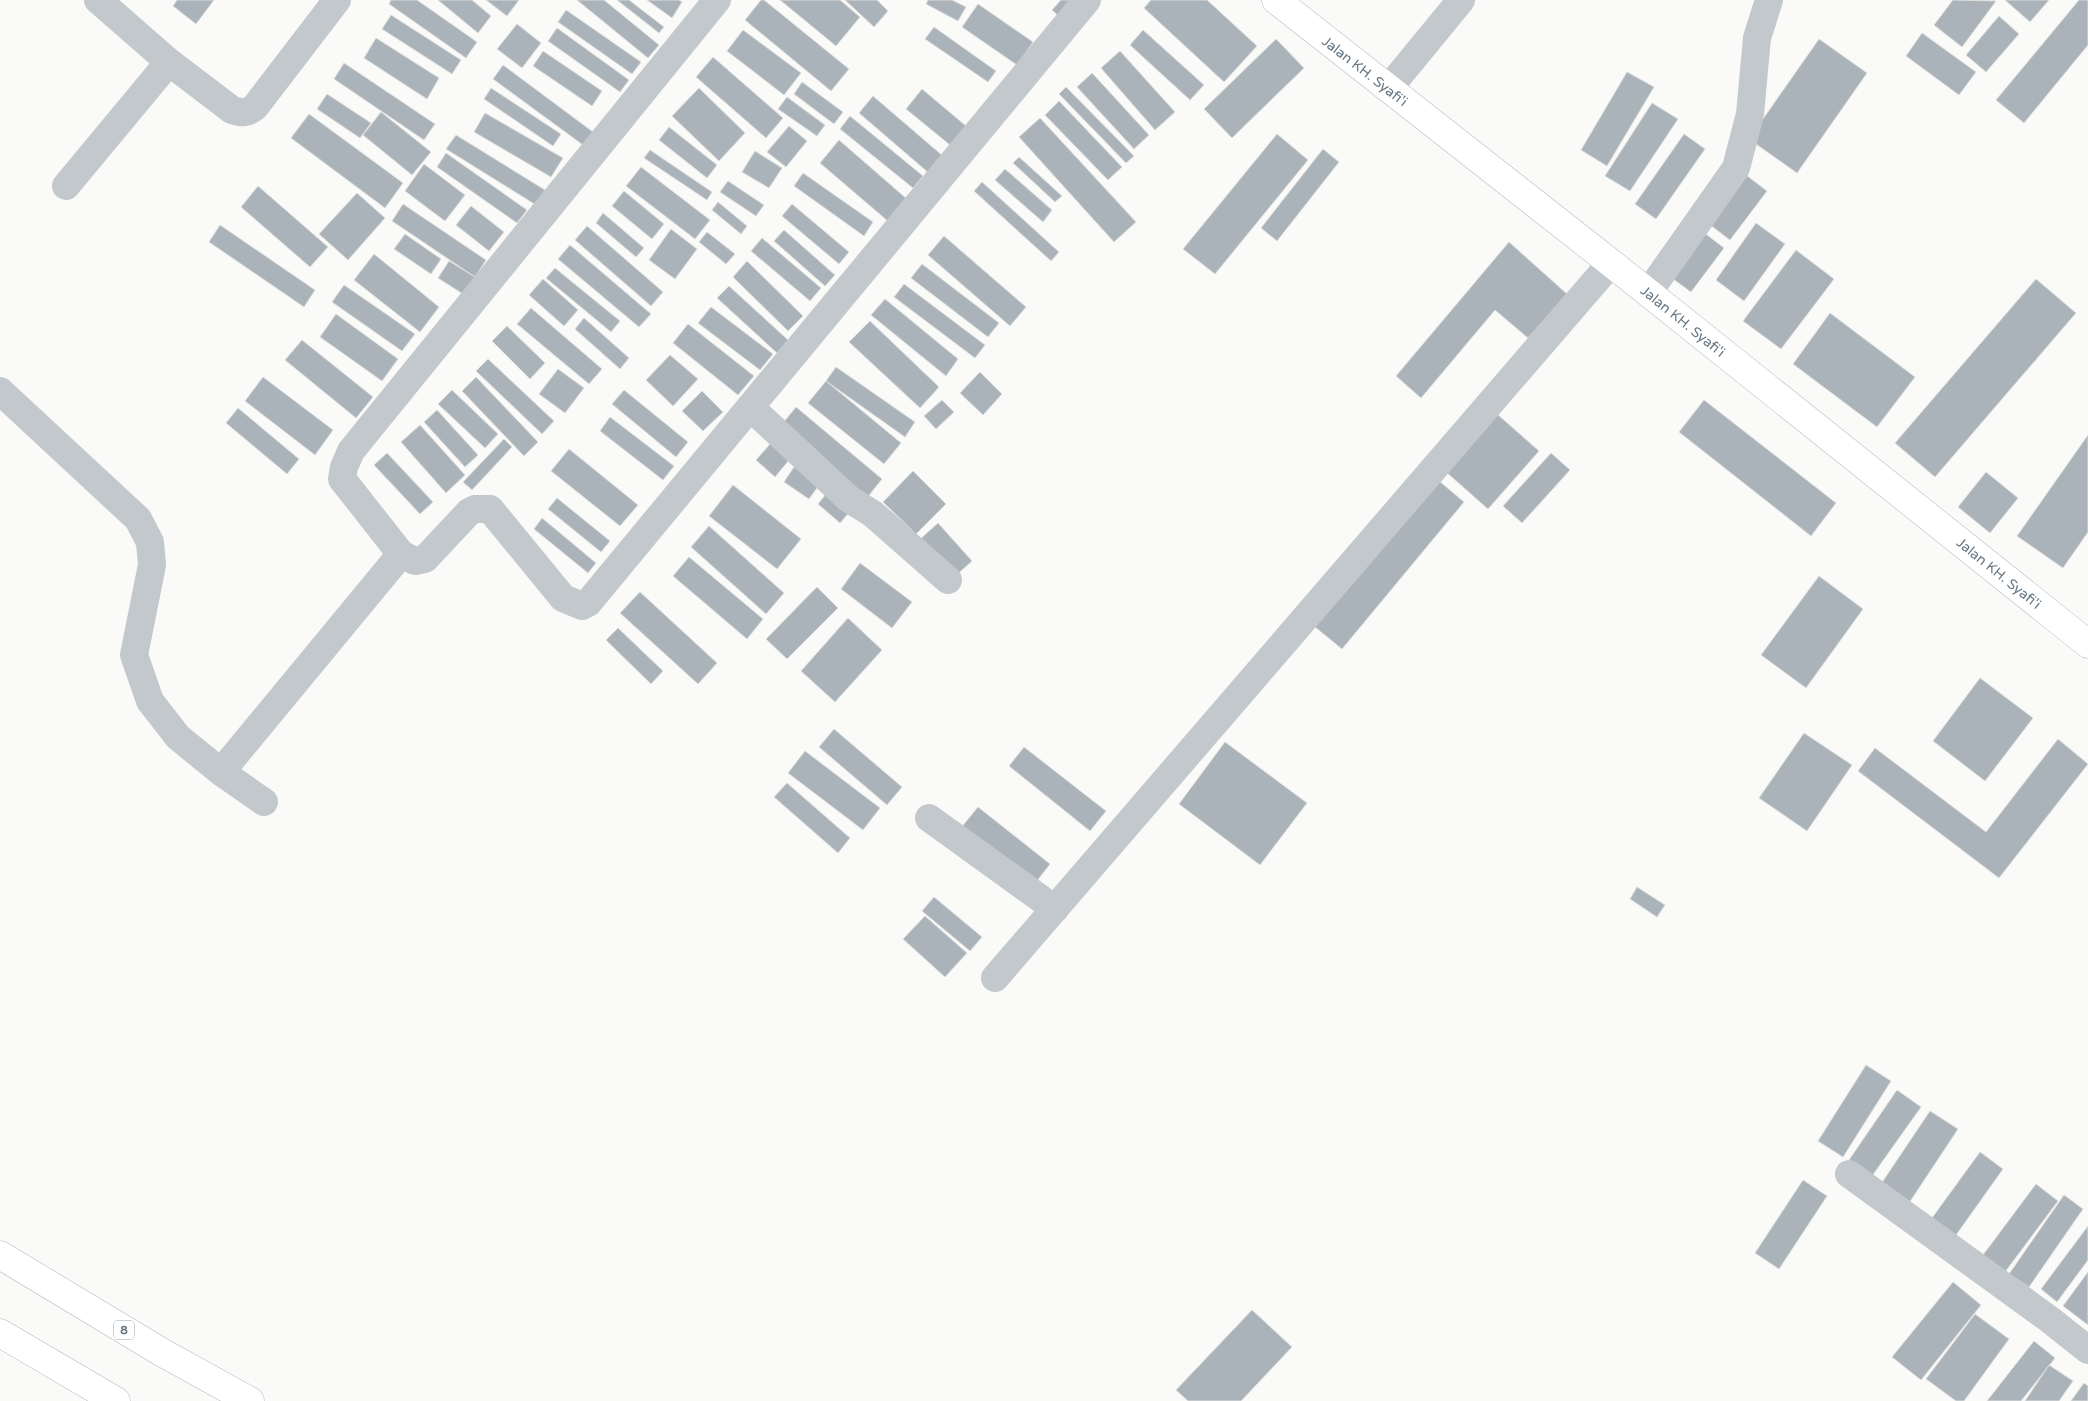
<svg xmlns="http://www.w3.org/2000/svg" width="2088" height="1401" viewBox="0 0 2088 1401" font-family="'Varela Round',sans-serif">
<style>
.building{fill:#aab3b9;stroke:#dcdcda}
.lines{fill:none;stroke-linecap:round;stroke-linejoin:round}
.major-casing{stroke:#b5babe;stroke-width:29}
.highway-casing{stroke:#b4b9bd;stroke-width:29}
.minor{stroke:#c3c8cc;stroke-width:28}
.major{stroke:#fff;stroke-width:28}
.highway{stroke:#fff;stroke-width:28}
.labels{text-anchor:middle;stroke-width:5;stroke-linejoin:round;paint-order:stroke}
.shield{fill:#fff;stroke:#939fa8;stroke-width:1}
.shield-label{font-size:12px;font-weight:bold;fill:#657683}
.street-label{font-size:14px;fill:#657683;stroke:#fff}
</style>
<rect width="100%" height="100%" fill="#fafaf8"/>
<path class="building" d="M177,0H214L196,24L173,6Z
M391,0H417L477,42L466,58L389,4Z
M438,0H472L491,16L478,33Z
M486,0H519L507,16Z
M577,0H604L659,45L648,58Z
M617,0H629L664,27L659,33Z
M647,0H679L682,2L672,18Z
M761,0H764L849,69L831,91L745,20Z
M780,0H840L860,17L836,46Z
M845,0H877L888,11L874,27Z
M928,0H952L966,7L958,21L926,4Z
M1061,0H1077L1061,18L1052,10Z
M1151,0H1207L1257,46L1224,82L1144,8Z
M1953,0L1996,1L1962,47L1934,25Z
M2005,0H2049L2030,22Z
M2079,0H2088V45L2024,123L1996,100Z
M978,4L1033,42L1017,65L962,27Z
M566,10L641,62L632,74L558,22Z
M391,15L461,60L452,74L382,29Z
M1999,16L2019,34L1986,72L1966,55Z
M517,24L541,43L522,68L497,49Z
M934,27L996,71L988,82L925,39Z
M557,28L629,80L620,92L548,41Z
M743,30L801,73L784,95L727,51Z
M1143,30L1204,85L1190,100L1130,45Z
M1922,33L1976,72L1959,95L1906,56Z
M376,38L439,78L427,99L364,58Z
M1276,39L1304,68L1232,138L1204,109Z
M1819,39L1867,73L1797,173L1749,139Z
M543,51L602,91L592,106L533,66Z
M1120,51L1175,112L1155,130L1101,68Z
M713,57L783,118L766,138L696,77Z
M344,63L435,124L424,140L334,79Z
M503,65L593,132L583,145L493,79Z
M1627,72L1654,87L1607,166L1581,150Z
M1092,73L1149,135L1134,149L1077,87Z
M802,82L843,112L834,124L794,94Z
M1066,87L1134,156L1126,163L1059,94Z
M491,88L561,134L553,146L484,99Z
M699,88L745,133L719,161L672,116Z
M922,89L966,126L950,145L906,109Z
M327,94L371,123L360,138L317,109Z
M873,96L944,157L930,174L859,113Z
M787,97L825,125L817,136L778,109Z
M1059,101L1122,167L1108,180L1045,115Z
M1652,103L1678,119L1630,191L1605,176Z
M381,112L431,152L412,175L363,135Z
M485,113L563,158L551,177L474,132Z
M309,114L403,183L385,208L291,138Z
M850,116L923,176L913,188L840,129Z
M1040,118L1136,222L1114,242L1019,137Z
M789,126L807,141L786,167L767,152Z
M669,127L717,165L707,178L659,140Z
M1277,134L1308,160L1215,274L1183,249Z
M1684,134L1705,149L1656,219L1635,204Z
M456,135L545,190L536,205L446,149Z
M839,140L908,200L889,222L820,163Z
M1323,149L1339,162L1277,241L1261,228Z
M650,150L712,192L707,200L644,158Z
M755,151L782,168L769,188L742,172Z
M446,153L527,210L517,223L437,167Z
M1019,157L1062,196L1055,202L1013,163Z
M424,164L465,195L445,221L405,191Z
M641,167L710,220L695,239L626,186Z
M1005,169L1052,210L1043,222L995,180Z
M1742,172L1767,191L1730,240L1705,221Z
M803,173L873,222L864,236L794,186Z
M728,181L764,205L756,216L720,192Z
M982,182L1059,252L1051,261L974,191Z
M258,186L328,247L310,267L241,207Z
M624,191L664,224L652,239L612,206Z
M357,193L385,218L348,260L319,234Z
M718,202L747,226L741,234L712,210Z
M403,204L486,260L475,277L392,221Z
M792,204L849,252L839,264L782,216Z
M471,206L504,232L489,251L456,225Z
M603,213L644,248L636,257L596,223Z
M1756,223L1785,244L1744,301L1716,280Z
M220,225L315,290L304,307L209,242Z
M587,226L663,292L651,306L575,240Z
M1698,228L1724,248L1691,292L1665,273Z
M671,229L697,249L675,279L649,260Z
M784,230L835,275L825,286L774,241Z
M707,232L735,254L726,264L699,242Z
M405,234L441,259L431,274L394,249Z
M944,236L1026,307L1010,326L928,255Z
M762,238L821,288L810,301L751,251Z
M1509,242L1567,294L1528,338L1495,310L1421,398L1396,376Z
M570,245L651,314L639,327L558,259Z
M1796,250L1834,279L1781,349L1743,321Z
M374,254L439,307L420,332L354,280Z
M449,261L475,277L463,294L438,278Z
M747,261L803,316L788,331L733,277Z
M922,264L999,323L988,337L911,278Z
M555,268L620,321L611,332L546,278Z
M543,279L578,310L564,326L529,295Z
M2036,279L2076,313L1935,477L1895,443Z
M904,284L985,345L975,358L894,297Z
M344,285L415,334L402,351L332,302Z
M729,286L788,340L777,353L717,298Z
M885,299L958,359L946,376L871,315Z
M711,307L773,354L760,370L698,323Z
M531,308L602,369L589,384L517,324Z
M1830,313L1915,377L1877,427L1793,364Z
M336,314L398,359L382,381L320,337Z
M584,318L629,358L620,369L575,329Z
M870,321L939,387L920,408L849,342Z
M688,324L754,376L738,395L673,343Z
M507,326L545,363L530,379L492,341Z
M302,340L373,397L356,418L285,360Z
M670,355L698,379L673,406L646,380Z
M488,359L554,421L542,434L476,371Z
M836,367L915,422L905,437L826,381Z
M558,369L584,388L565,413L539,394Z
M980,372L1002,394L983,415L960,393Z
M263,377L333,430L315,455L245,401Z
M476,377L538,442L524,456L462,391Z
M826,381L901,443L884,464L808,403Z
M452,390L498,434L485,448L438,404Z
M624,390L688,442L676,457L612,404Z
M702,391L723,412L703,431L682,411Z
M942,400L954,412L936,429L924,416Z
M1704,400L1836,503L1811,536L1679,432Z
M796,407L882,479L866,499L779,428Z
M238,408L299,459L287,474L226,423Z
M437,410L478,455L465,467L424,422Z
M1497,414L1539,451L1488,509L1445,471Z
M610,417L674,466L663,480L600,431Z
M420,425L465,475L446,493L401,442Z
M2088,435V532L2063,568L2017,536Z
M504,439L512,447L472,490L463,482Z
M771,443L789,460L775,477L756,460Z
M569,449L638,505L620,526L551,471Z
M387,453L433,502L420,514L374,465Z
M1551,453L1570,470L1522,523L1503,506Z
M794,467L819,485L809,499L784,482Z
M913,471L946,504L916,534L883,502Z
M1986,472L2018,498L1990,533L1958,507Z
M1432,475L1464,502L1342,649L1309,622Z
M733,485L801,539L777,569L709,516Z
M831,488L853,508L840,523L818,504Z
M557,498L610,541L601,552L548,509Z
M542,518L596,563L588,573L534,529Z
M938,523L972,561L951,580L917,542Z
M709,526L784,593L766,614L691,547Z
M689,557L763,619L747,639L673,576Z
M860,563L912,602L892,628L841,589Z
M1819,576L1863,609L1806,688L1761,655Z
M817,587L838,608L787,659L766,639Z
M640,592L717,663L698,684L620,613Z
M848,618L882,650L835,702L801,671Z
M618,628L663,671L651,684L606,640Z
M1980,678L2033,718L1985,781L1933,741Z
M834,729L902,787L887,805L819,747Z
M1804,733L1852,765L1807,831L1759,798Z
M2058,739L2088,764L1999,878L1858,771L1875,748L1986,832Z
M1225,742L1307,803L1260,865L1179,804Z
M1024,747L1106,811L1090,831L1009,766Z
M805,751L880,808L863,830L788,773Z
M787,783L850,838L838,853L774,797Z
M978,807L1050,864L1033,886L960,829Z
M1637,887L1665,905L1657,917L1630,899Z
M934,897L982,937L970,951L922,911Z
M925,916L967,953L945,977L903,939Z
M1866,1065L1891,1081L1843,1157L1818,1141Z
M1897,1090L1921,1107L1872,1176L1849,1160Z
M1930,1111L1958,1129L1909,1203L1881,1184Z
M1980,1152L2003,1169L1956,1235L1932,1218Z
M1803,1180L1827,1196L1779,1269L1755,1253Z
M2036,1184L2058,1201L2005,1272L1983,1255Z
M2064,1195L2083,1209L2029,1287L2009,1274Z
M2088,1226V1260L2057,1302L2041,1289Z
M2088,1272V1325L2063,1306Z
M1953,1282L1981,1305L1921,1380L1892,1357Z
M1252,1310L1292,1347L1241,1401H1188L1176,1390Z
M1975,1314L2009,1339L1964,1401H1956L1926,1379Z
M2034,1341L2055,1358L2021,1401H1987Z
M2049,1365L2073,1381L2059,1401H2025Z
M2084,1383L2088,1386V1401H2071Z"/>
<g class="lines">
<defs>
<path id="major" d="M1276,0L1611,263L2088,644"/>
<path id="highway" d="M0,1255L163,1353L250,1401
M0,1333L116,1401"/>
</defs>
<use href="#major" class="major-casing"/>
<use href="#highway" class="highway-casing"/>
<path class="minor" d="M98,0L169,62L232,110C242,113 246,114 255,107L337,0
M717,0L351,451L344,467L342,479L401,554L415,561L425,559L469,512L475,509H490L563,598L582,606L588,603L1087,0
M1388,89L1461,0
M66,186L169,62
M1648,293L1736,168L1750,114L1757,38L1769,0
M0,391L138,519L150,542L152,565L134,655L150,701L178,737L221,772L264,802
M750,407L849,499L873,514L948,580
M221,772L401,554
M929,818L1055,909
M995,978L1611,263
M1849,1174L2049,1319L2088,1350"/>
<use href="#major" class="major"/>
<use href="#highway" class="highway"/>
</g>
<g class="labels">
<rect class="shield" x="114" y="1320.5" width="20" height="19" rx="4"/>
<g class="shield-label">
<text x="124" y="1334">8</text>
</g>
<g class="street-label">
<text transform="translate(1365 71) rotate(38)" y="5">Jalan KH. Syafi'i</text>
<text transform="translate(1683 321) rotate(39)" y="5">Jalan KH. Syafi'i</text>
<text transform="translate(1999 573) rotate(39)" y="5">Jalan KH. Syafi'i</text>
</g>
</g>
</svg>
